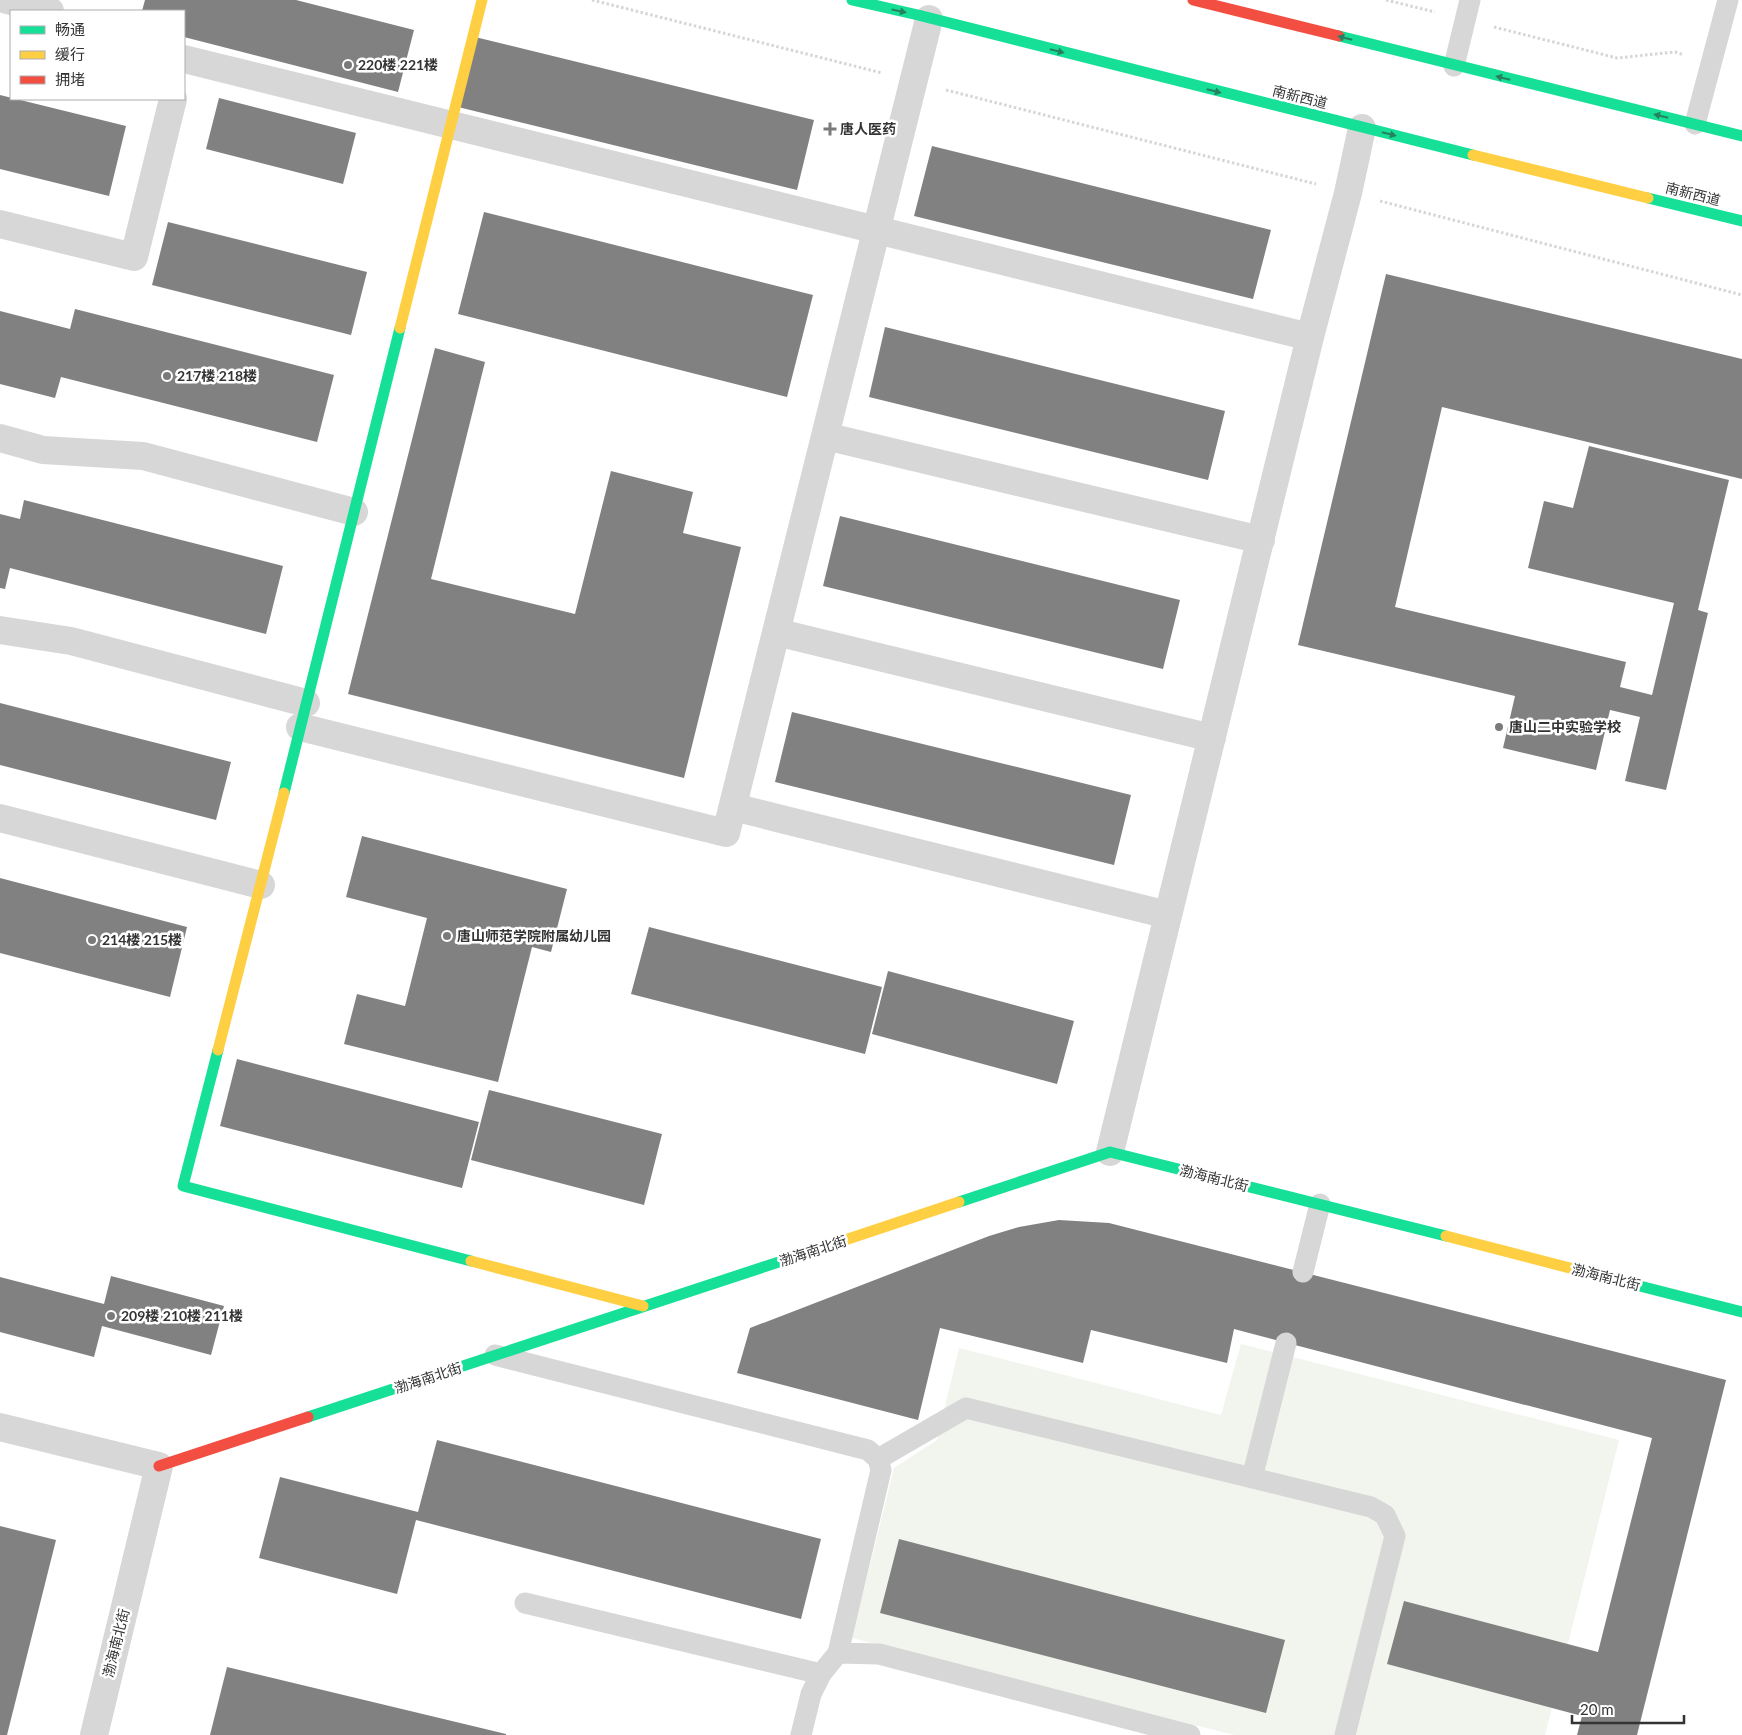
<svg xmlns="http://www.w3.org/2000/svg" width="1742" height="1735" viewBox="0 0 1742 1735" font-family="Lato,'Noto Sans SC',sans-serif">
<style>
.green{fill:#f1f5ed}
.building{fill:#818181}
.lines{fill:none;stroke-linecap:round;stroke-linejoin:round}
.path{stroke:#d6d6d6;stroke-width:3;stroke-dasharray:2.5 2.5;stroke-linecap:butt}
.lane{stroke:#d7d7d7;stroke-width:21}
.street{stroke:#d7d7d7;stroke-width:28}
.fast{stroke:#16e098;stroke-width:11}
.slow{stroke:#ffcf43;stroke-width:11}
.jam{stroke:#f24e42;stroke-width:11}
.oneway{fill:#268160}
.poi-dot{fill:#7a7a7a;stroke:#fff;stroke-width:2}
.labels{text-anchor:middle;stroke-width:5;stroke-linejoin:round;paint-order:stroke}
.poi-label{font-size:14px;font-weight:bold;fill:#333;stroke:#fff;text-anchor:start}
.street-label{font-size:14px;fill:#333;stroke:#fff}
</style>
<rect width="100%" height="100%" fill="#fff"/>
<path class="green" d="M1241,1344L1619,1440L1545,1735H1234L852,1638L894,1468L937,1440L959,1348L1221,1415Z"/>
<path class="building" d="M145,0H296L414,30L398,92L184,37V11H142Z
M475,37L814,120L797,190L458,107Z
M0,95L126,126L109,196L0,169Z
M219,98L356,133L343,184L206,149Z
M932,146L1271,230L1253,299L914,216Z
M484,212L813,295L787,397L458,314Z
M168,222L367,272L351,335L152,285Z
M1386,274L1742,359V479L1442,407L1395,607L1626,662L1620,687L1652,695L1674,603L1528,568L1544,501L1573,508L1589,446L1729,480L1698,610L1708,613L1666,790L1625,781L1640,717L1610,710L1596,770L1503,748L1515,696L1298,645Z
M75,309L334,375L317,442L61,377L55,398L0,384V311L70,329Z
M885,327L1225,411L1208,480L869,397Z
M435,348L485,362L431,579L575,614L611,471L693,492L683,533L741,547L684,778L348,694Z
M24,500L283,566L266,634L10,568L5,589L0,588V514L20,519Z
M840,516L1180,600L1163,669L823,586Z
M0,703L231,762L216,820L0,765Z
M792,712L1131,795L1114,865L775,782Z
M362,836L567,889L551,952L532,947L498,1082L344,1044L357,994L405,1006L427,918L346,897Z
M0,878L187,927L170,997L0,953Z
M649,927L882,987L865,1054L631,994Z
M888,971L1074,1021L1057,1084L872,1034Z
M237,1059L479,1122L462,1188L220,1126Z
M489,1090L662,1134L644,1205L471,1160Z
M1059,1220L1109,1223L1726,1380L1637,1735H1577L1582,1716L1387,1664L1404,1601L1598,1652L1652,1438L1234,1329L1227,1363L1091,1330L1083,1363L940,1328L918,1420L737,1373L750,1328L989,1236L1019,1227Z
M111,1276L224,1306L211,1355L102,1326L94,1357L0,1332V1277L104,1304Z
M437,1440L821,1539L801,1619L416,1520L397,1594L259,1558L280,1477L418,1512Z
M0,1526L56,1540L7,1735H0Z
M899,1539L1285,1640L1266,1713L880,1613Z
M227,1667L506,1734V1735H210Z"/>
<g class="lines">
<path class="path" d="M592,0L882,73
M1386,0L1435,12
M1494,27L1617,58L1675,52L1684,55
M946,90L1316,184
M1380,201L1742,295"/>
<path class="lane" d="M1454,66L1470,0
M1695,124L1728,0
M1303,1272L1320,1204
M495,1355L868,1450L878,1459L881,1470L838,1653
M878,1459L966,1408L1371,1507L1385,1515L1395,1536L1345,1735
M1252,1478L1286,1343
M525,1603L821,1674
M801,1735L811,1694L821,1674L838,1653L879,1654L1190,1735"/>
<path class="street" d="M7,0L50,11
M184,59L1310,337
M0,224L134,257L173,99
M825,436L1261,540
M0,438L43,450L143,456L354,512
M0,630L71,641L306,703
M776,632L1212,738
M300,727L726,833L929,19
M733,807L1168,915
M0,818L261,885
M1110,1152L1310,337L1348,193L1362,128
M0,1427L159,1466L94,1735"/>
<path class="fast" d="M852,0L918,15L1473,155
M1339,36L1742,136
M1648,198L1742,221
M284,793L400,328
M218,1050L183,1186L471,1261
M959,1202L1110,1152L1446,1236
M1620,1281L1742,1312
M308,1417L803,1254"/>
<path class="slow" d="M1473,155L1648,198
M400,328L482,0
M218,1050L284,793
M1446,1236L1620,1281
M803,1254L959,1202
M471,1261L643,1306"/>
<path class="jam" d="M1193,0L1339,36
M159,1466L308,1417"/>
</g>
<defs><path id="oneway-solid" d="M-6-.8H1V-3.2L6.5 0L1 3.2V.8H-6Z" transform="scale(1.25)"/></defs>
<g class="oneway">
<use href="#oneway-solid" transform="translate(899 11) rotate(12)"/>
<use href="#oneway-solid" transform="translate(1345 38) rotate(-166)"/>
<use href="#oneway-solid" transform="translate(1057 51) rotate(14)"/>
<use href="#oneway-solid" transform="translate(1503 78) rotate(-166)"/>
<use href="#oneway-solid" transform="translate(1214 91) rotate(14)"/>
<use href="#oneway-solid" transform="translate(1661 116) rotate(-166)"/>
<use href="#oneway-solid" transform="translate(1389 134) rotate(14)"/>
</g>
<g class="poi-dot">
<circle cx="348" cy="65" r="5"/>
<path d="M827.5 121.5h5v5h5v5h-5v5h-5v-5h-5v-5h5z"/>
<circle cx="167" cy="376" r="5"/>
<circle cx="1499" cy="727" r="5"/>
<circle cx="447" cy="936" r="5"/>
<circle cx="92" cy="940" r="5"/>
<circle cx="111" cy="1316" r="5"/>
</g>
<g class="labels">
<g class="poi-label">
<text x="358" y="70">220楼 221楼</text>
<text x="840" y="134">唐人医药</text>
<text x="177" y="381">217楼 218楼</text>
<text x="1509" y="732">唐山二中实验学校</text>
<text x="457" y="941">唐山师范学院附属幼儿园</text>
<text x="102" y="945">214楼 215楼</text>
<text x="121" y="1321">209楼 210楼 211楼</text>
</g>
<g class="street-label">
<text transform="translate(1300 97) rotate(14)" y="5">南新西道</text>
<text transform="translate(1693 194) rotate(14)" y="5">南新西道</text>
<text transform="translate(1214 1178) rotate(14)" y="5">渤海南北街</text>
<text transform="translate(813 1251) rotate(-18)" y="5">渤海南北街</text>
<text transform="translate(1606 1277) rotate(14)" y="5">渤海南北街</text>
<text transform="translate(428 1378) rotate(-18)" y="5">渤海南北街</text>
<text transform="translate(116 1643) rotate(-76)" y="5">渤海南北街</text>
</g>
</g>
<rect x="10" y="10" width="175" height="90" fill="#ffffff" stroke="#adadad"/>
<rect x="20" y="26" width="25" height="8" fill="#16e098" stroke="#adadad"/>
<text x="55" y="35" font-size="15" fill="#333333">畅通</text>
<rect x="20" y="51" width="25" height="8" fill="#ffcf43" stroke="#adadad"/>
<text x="55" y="60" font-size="15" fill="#333333">缓行</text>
<rect x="20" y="76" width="25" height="8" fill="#f24e42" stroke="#adadad"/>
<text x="55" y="85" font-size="15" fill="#333333">拥堵</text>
<path d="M1572 1715v8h112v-8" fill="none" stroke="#333333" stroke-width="2.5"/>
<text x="1580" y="1715" font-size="15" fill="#333333" stroke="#ffffff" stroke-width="4" paint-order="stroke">20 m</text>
</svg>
